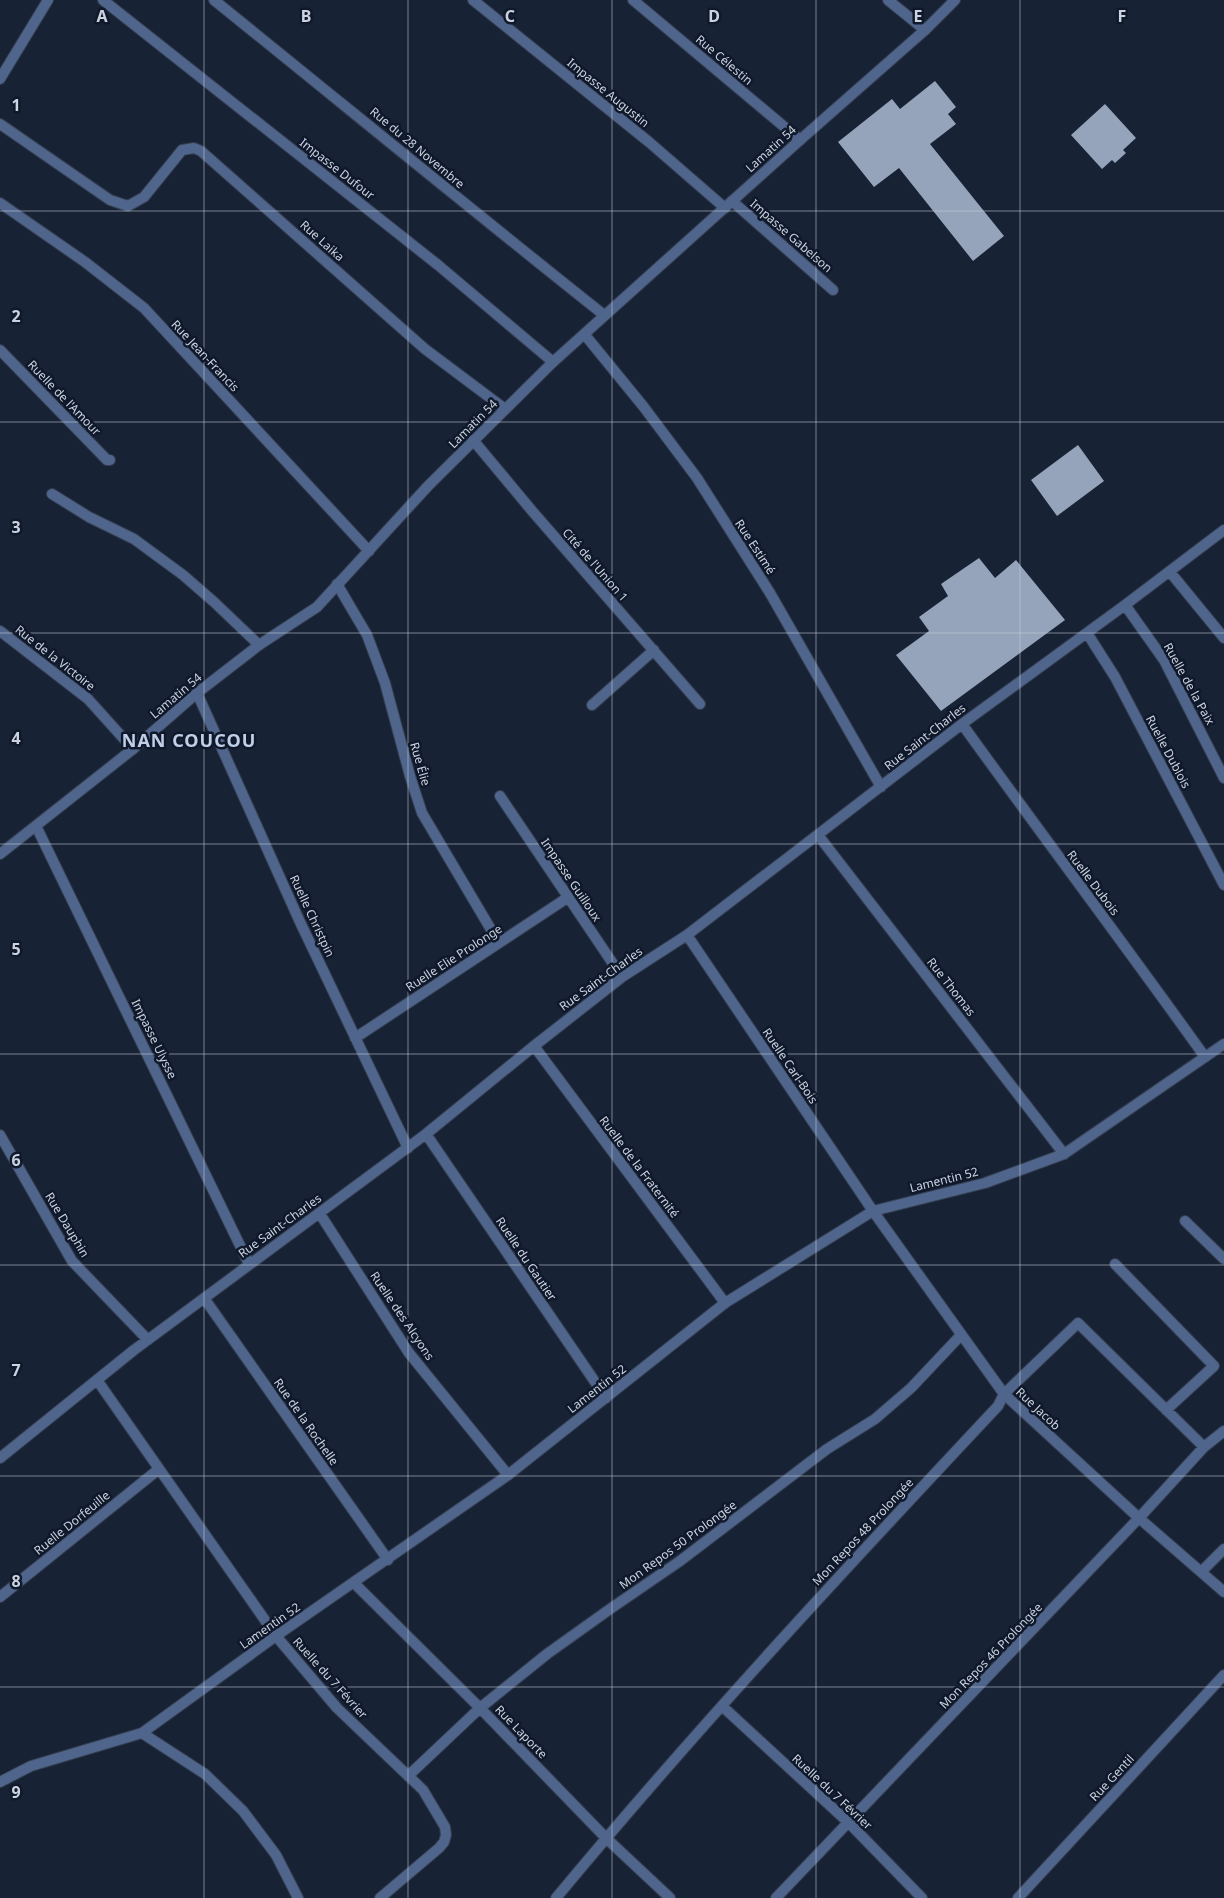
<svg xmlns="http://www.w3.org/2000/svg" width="1224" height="1898" viewBox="0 0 1224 1898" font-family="'Noto Sans',sans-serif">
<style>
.building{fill:#95a3bb}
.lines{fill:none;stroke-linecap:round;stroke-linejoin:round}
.minor-casing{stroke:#353e50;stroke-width:12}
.tertiary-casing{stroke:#353e50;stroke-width:12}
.minor{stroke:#4f658c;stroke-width:10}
.tertiary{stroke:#4f658c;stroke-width:10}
.grid{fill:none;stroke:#cbd3df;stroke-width:1;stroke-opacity:0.55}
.labels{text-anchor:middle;stroke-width:5;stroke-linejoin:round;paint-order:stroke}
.street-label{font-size:12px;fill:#cbd3df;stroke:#0f192b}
.district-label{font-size:18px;font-weight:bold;letter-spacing:1px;fill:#c0cee8;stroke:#0f192b}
.grid-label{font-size:16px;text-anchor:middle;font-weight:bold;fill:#cbd3df;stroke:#0f192b;stroke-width:5;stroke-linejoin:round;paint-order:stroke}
</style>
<rect width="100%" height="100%" fill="#182235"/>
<path class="building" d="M935,81L956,107L948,114L956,124L930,144L1004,236L973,261L899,168L874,187L838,142L892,99L900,109Z
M1105,104L1136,138L1123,150L1126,153L1115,163L1112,160L1102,169L1071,135Z
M1078,445L1104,481L1057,516L1031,480Z
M979,558L995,578L1016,560L1065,620L941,711L896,655L929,631L919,617L948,596L941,584Z"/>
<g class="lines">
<defs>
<path id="minor" d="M103,0L438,265L553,362
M214,0C344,105 473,211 604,315
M473,0L649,142L725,208
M633,0L800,140
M888,0L925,30
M0,79L48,0
M0,124L110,200L128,206L144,197L182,150L194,148L201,151L425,349L505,409
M732,201L833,290
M0,203L85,262L144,308L369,551
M585,335L643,406L697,478L770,593L881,787
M0,350L107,460H110
M473,440L533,512L700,704
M52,494L89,517L134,539L183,575L214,602L259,645
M1170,572L1224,638
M337,584L367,635L385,683L410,776L422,813L499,943
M1125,605L1164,660L1224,778
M0,631L88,699L133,749
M1087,633L1115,677L1224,885
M197,693L300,922L408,1148
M592,705L654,650
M962,724C1042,835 1125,945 1205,1057
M500,796L622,977
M36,826L249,1264
M818,835L1064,1154
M687,935L873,1211
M355,1038L567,898
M534,1046L725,1303
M426,1134L606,1398
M0,1135L72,1261L148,1340
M320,1214L409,1353L508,1475
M1185,1221L1224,1259
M1115,1264L1214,1366L1166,1410
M204,1298L388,1560
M97,1380L276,1636L337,1708L423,1790L445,1827L446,1835L444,1842L439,1848L380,1898
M0,1458L134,1350L426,1134L534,1046L622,977L687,935L962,724L1125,605L1224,530
M1202,1571L1224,1549
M354,1583L480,1708L606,1838L670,1898
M0,1597L159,1469
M722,1706L849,1823L922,1898
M142,1733L205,1774L243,1811L276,1855L298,1898
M408,1776L480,1708L547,1654L610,1609L680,1561L827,1449L875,1419L911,1388L961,1335
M556,1898C697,1728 847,1567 998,1406L1004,1394L1078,1323L1204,1447
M776,1898L1139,1518L1204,1447L1224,1431
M1018,1898L1224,1675"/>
<path id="tertiary" d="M0,854L133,749L197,693L259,645L317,607L428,486L553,362L800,140L925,30L955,0
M873,1211L1004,1394L1139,1518L1224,1592
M0,1782L31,1766L142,1733L276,1636L508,1475L725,1303L873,1211L985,1183L1064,1154L1224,1044"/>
</defs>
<use href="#minor" class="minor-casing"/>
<use href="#tertiary" class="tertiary-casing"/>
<use href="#minor" class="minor"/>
<use href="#tertiary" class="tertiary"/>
</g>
<path class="grid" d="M204,0V1898M408,0V1898M612,0V1898M816,0V1898M1020,0V1898M0,211H1224M0,422H1224M0,633H1224M0,844H1224M0,1054H1224M0,1265H1224M0,1476H1224M0,1687H1224"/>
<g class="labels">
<g class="street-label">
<text transform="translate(724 60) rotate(40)" y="4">Rue Célestin</text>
<text transform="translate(608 93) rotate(39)" y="4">Impasse Augustin</text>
<text transform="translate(417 148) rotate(40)" y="4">Rue du 28 Novembre</text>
<text transform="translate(771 149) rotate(-42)" y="4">Lamatin 54</text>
<text transform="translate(337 169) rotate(38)" y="4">Impasse Dufour</text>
<text transform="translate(791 236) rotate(41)" y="4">Impasse Gabelson</text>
<text transform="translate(322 241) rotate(42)" y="4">Rue Laika</text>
<text transform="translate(205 356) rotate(47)" y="4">Rue Jean-Francis</text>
<text transform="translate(64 398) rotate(46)" y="4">Ruelle de l'Amour</text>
<text transform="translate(473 424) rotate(-45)" y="4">Lamatin 54</text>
<text transform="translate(755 547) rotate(57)" y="4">Rue Estimé</text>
<text transform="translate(595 565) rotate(49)" y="4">Cité de l'Union 1</text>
<text transform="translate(55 658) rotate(38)" y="4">Rue de la Victoire</text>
<text transform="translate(1189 684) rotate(61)" y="4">Ruelle de la Paix</text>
<text transform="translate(176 696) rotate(-40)" y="4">Lamatin 54</text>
<text transform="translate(925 737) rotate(-38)" y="4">Rue Saint-Charles</text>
<text transform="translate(1168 752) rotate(62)" y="4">Ruelle Dublois</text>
<text transform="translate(420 764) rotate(74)" y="4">Rue Élie</text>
<text transform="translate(571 880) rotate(56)" y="4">Impasse Guilloux</text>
<text transform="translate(1093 883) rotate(53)" y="4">Ruelle Dubois</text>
<text transform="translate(312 916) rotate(65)" y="4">Ruelle Christpin</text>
<text transform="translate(454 958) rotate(-33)" y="4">Ruelle Elie Prolonge</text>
<text transform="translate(601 979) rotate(-36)" y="4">Rue Saint-Charles</text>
<text transform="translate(951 987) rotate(52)" y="4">Rue Thomas</text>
<text transform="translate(154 1039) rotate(64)" y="4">Impasse Ulysse</text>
<text transform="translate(790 1066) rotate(56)" y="4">Ruelle Carl-Bois</text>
<text transform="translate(639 1167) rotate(53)" y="4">Ruelle de la Fraternité</text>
<text transform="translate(944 1180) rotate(-14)" y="4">Lamentin 52</text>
<text transform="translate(67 1225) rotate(59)" y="4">Rue Dauphin</text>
<text transform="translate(280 1226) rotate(-36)" y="4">Rue Saint-Charles</text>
<text transform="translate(526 1259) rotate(56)" y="4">Ruelle du Gautier</text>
<text transform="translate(402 1316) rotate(56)" y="4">Ruelle des Alcyons</text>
<text transform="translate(597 1389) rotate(-38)" y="4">Lamentin 52</text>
<text transform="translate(1038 1409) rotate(43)" y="4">Rue Jacob</text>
<text transform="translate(306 1422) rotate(55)" y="4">Rue de la Rochelle</text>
<text transform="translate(72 1523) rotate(-39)" y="4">Ruelle Dorfeuille</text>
<text transform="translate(863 1532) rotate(-47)" y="4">Mon Repos 48 Prolongée</text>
<text transform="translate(678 1545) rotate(-36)" y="4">Mon Repos 50 Prolongée</text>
<text transform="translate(270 1626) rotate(-35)" y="4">Lamentin 52</text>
<text transform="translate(991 1656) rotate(-46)" y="4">Mon Repos 46 Prolongée</text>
<text transform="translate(330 1678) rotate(48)" y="4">Ruelle du 7 Février</text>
<text transform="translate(521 1732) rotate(46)" y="4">Rue Laporte</text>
<text transform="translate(1112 1778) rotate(-47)" y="4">Rue Gentil</text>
<text transform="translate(832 1792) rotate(43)" y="4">Ruelle du 7 Février</text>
</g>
<g class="district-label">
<text x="189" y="747">NAN COUCOU</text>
</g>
</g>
<g class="grid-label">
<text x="102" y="22">A</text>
<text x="306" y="22">B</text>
<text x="510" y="22">C</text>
<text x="714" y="22">D</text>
<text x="918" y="22">E</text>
<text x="1122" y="22">F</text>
<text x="16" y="111">1</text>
<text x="16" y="322">2</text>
<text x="16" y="533">3</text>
<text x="16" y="744">4</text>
<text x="16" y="955">5</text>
<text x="16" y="1166">6</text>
<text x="16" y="1376">7</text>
<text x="16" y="1587">8</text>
<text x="16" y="1798">9</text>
</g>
</svg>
